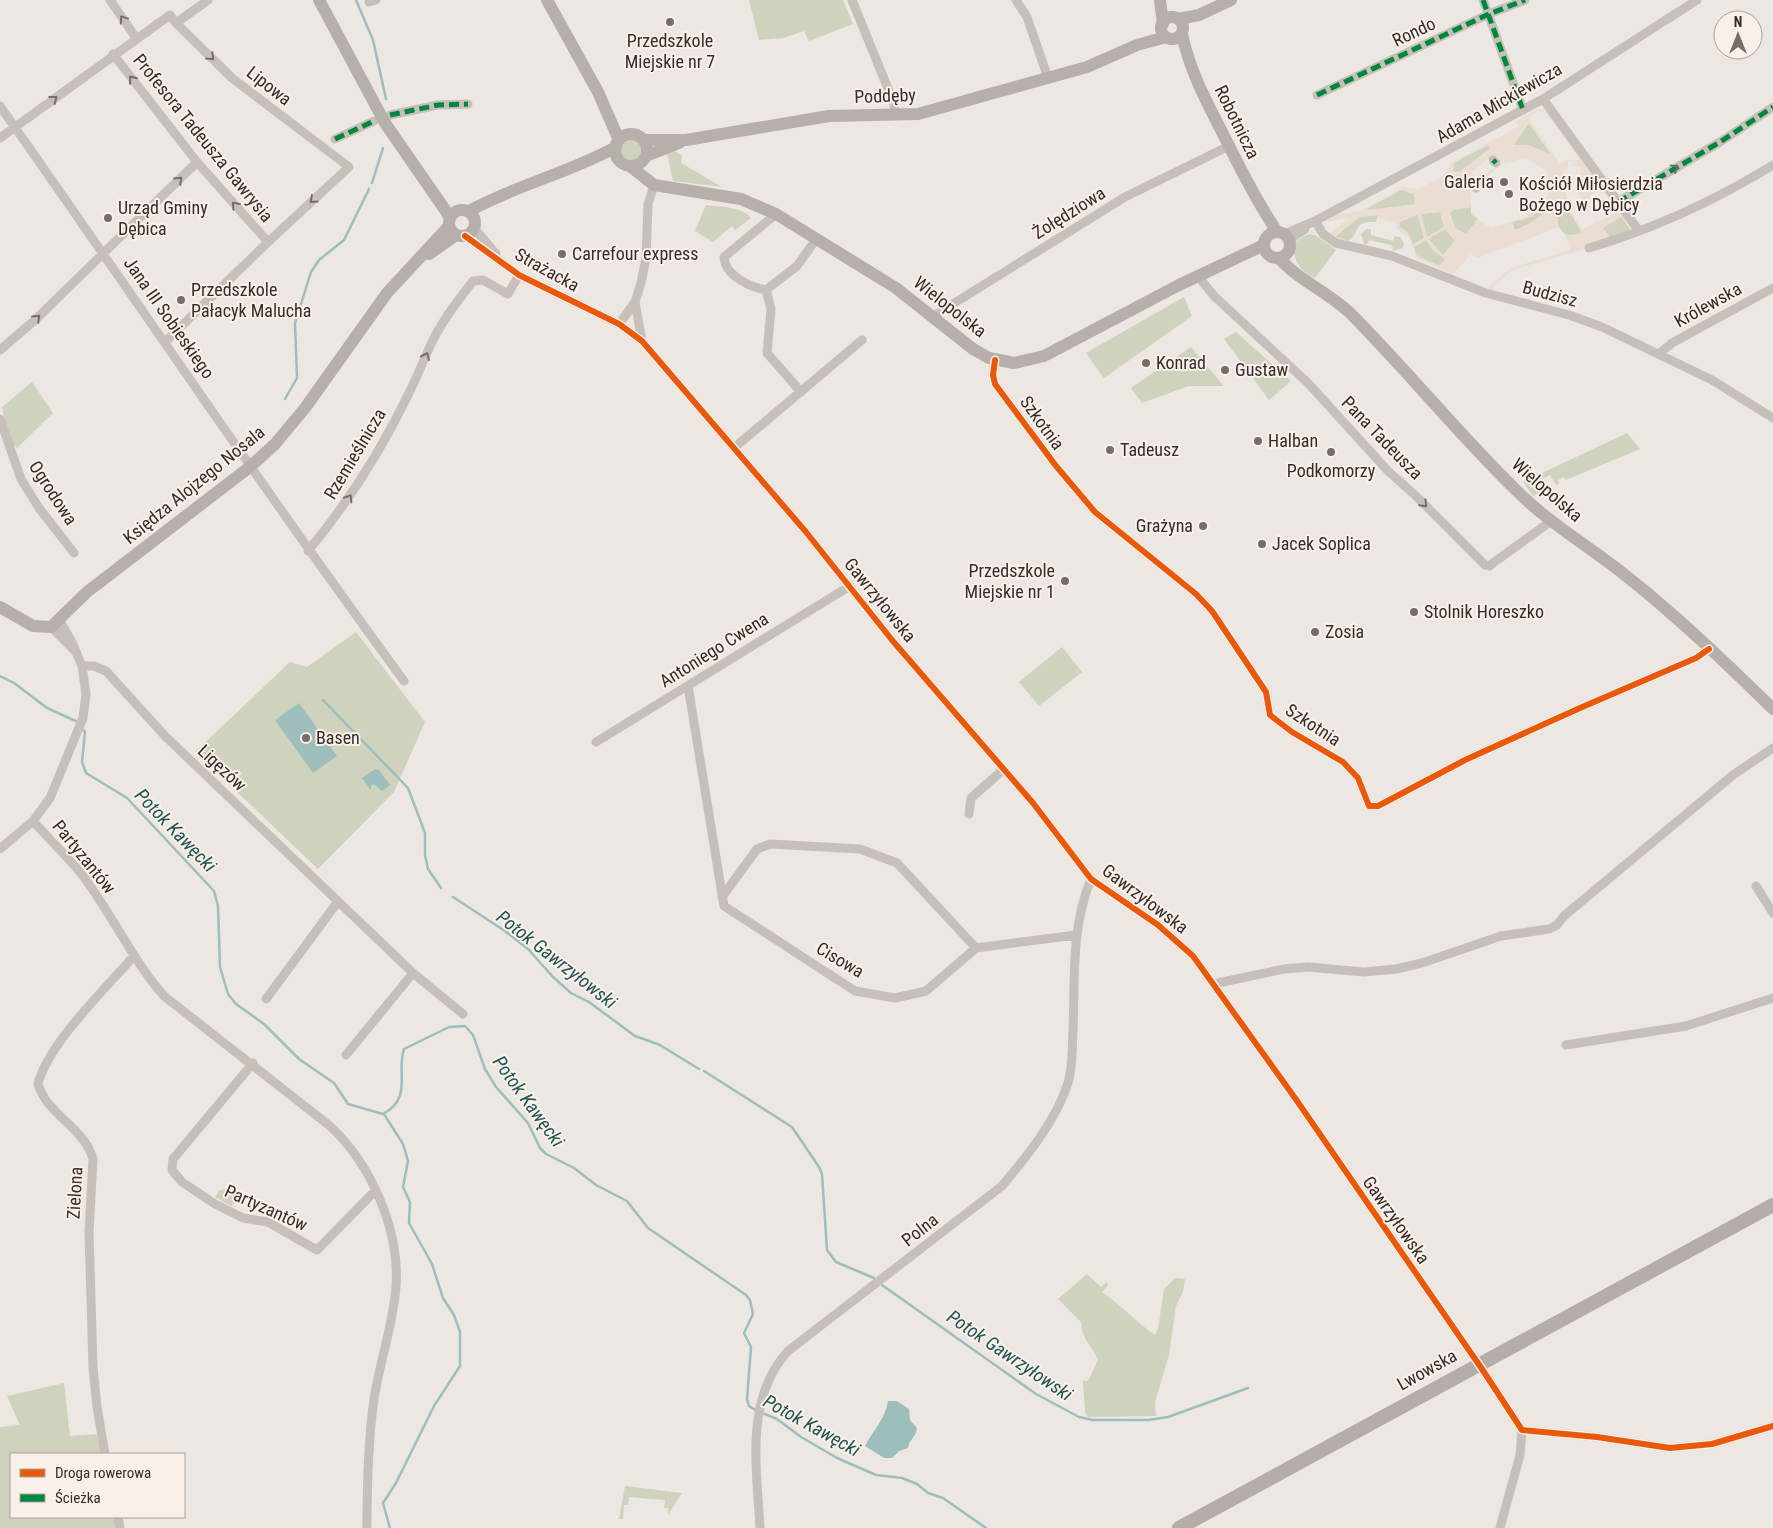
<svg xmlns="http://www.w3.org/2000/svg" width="1773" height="1528" viewBox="0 0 1773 1528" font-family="'Roboto Condensed',sans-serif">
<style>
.green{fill:#cfd2bc}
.plaza{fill:#eaddd2;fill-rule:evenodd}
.water{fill:#9ebebc}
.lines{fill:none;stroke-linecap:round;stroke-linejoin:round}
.stream{stroke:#9ebebc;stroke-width:2.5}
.street{stroke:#c6bfba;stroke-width:9}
.secondary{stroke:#b6afab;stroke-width:12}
.primary{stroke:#b5ada9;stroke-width:14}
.quiet{stroke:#00873e;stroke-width:5;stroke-dasharray:10 5;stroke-linecap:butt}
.cycleway-casing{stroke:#f9f0e9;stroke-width:9}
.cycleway{stroke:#e8590c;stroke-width:6}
.oneway{stroke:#776e6a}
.poi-dot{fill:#766d6a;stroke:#f9f0e9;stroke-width:2}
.labels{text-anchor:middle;stroke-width:4;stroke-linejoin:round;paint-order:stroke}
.street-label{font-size:18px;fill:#362c29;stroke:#f9f0e9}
.poi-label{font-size:18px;fill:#362c29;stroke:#f9f0e9;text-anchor:start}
.water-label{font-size:19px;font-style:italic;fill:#205655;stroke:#f9f0e9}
</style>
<rect width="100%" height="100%" fill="#ece7e2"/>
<path class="green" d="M749,0H843L853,24L809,41L804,31L783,38L759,40Z
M1529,123L1550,153V155L1528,145H1513Z
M621 150a10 10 0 1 1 20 0a10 10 0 1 1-20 0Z
M1488,145L1490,149L1459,172L1452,171L1454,163Z
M675,151L682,156L681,163L722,187L673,181L667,153Z
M1401,190L1414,194L1415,204L1363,211Z
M1551,200C1549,215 1528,225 1515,230L1512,222L1525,219L1545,201Z
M1564,203L1583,233L1568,236C1557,230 1553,214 1560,204Z
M706,205C719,207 742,206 751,218L735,230L732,226L713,242L695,231Z
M1471,207V214L1478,219L1466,234L1455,228L1450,213L1453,210Z
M1440,212L1444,227L1427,237L1421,214Z
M1418,214L1424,238L1413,244L1407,232L1399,227L1400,222Z
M1378,215L1376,222C1351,222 1362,230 1349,241L1335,237L1359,217Z
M1621,216L1630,229L1628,232L1610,238L1603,228Z
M1367,229H1371V235L1393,241L1395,236L1400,237L1404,243L1403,248L1393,251L1392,245L1369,240L1367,244H1364L1361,234Z
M1445,229L1455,241L1443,255L1428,239Z
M1308,234L1315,235L1336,250L1315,278C1301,274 1290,256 1295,242Z
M1426,240L1434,251L1445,259L1439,266L1416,255L1414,247Z
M1184,297L1192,316L1104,378L1086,353Z
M1236,332L1291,381L1269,400L1224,339Z
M1191,347L1224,386H1189L1142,403L1131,388Z
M32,382L53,413L17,448C7,440 5,420 2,407Z
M1627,433L1640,449L1566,480L1564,477L1558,480L1559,484L1556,485L1550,475L1539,480L1544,490L1533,496L1523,482Z
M356,632L425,722L394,792L318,869L195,752L290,662L307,667Z
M1062,647L1082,672L1039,706L1019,682Z
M231,1188L241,1196L231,1206L215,1197L220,1190Z
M1087,1274L1101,1287L1107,1282L1108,1286L1102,1292C1121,1305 1136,1322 1155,1335L1158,1329L1164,1289L1175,1278L1185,1279L1183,1292L1176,1306L1169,1355L1155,1402L1156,1416L1088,1417L1085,1412L1083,1381H1088L1098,1360C1092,1345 1081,1339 1081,1322L1058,1299Z
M64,1383L70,1436L97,1434L101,1454H11V1517H115L117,1528H0V1427L20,1425L7,1396Z
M625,1486L682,1493L668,1515V1508H664L665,1500L629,1497L628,1505H624L623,1519H619Z"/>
<path class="plaza" d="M1540,108L1550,115L1631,229L1628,233L1584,246L1585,249L1512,270L1493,287L1496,291L1488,288L1511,268L1570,250L1565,234L1573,236L1582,233L1564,203L1560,204L1556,211L1559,227L1477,258L1471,254L1453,274L1417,258L1408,236L1396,229L1397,224L1377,218V215L1359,217L1335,237L1330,234L1347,219L1327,221L1330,219L1339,214L1359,211L1404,187L1418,189L1440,178L1446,173L1451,163L1519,126L1515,122ZM1538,111L1547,114L1580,160H1567L1560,164L1528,117ZM1529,123L1530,124L1551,154L1528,145H1513ZM1488,145L1489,149L1458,173L1453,172L1454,163ZM1493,155L1500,163L1478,181L1472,173L1474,170ZM1526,158L1548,172V198L1541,206L1530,216L1491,228L1478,220L1466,234L1455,228L1450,219V211L1471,207L1470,189L1479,184L1501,164ZM1568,162H1572V166L1581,167L1579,194L1583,201L1601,188L1617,211L1599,222L1597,219L1596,222L1582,230L1566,204V192L1563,191L1564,169L1568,168ZM1402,190L1415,194L1414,205L1363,210ZM1548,200H1551L1550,207L1545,212L1528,225L1515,230L1513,228L1512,222L1532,217ZM1440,212L1444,227L1427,237L1421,214ZM1418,214L1424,238L1413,244L1407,232L1399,226L1400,222ZM1621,217L1630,229L1627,232L1610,238L1603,228ZM1445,229L1455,241L1443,255L1428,239ZM1426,240L1434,251L1445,259L1439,266L1416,255L1414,247Z"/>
<path class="water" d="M299,703L337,756L313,773L275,720Z
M375,769L379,770L390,785L382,791L374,784L371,786V790L362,778Z
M888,1401H897L909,1409L910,1420L917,1428C916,1437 909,1440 908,1448L899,1451L892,1458H884L865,1446C873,1430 885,1420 888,1401Z"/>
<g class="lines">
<path class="stream" d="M356,0L373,40L386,99
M372,183L383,148
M285,399L297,378L295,323L311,272L319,260L344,240L369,189
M0,676L14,683L47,708L78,722
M323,700L408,788L425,833V855L428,869L441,888
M81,727L85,732L82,762L86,773L127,798L214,891L218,906L220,967L228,994L236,1004L264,1024L299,1059L334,1083L348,1104L383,1114C413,1098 396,1072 404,1049L449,1027L465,1026L473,1035L485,1069L496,1087L528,1123L540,1148L546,1154L574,1168L596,1185L627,1201L648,1228L746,1295L750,1300L753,1314L744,1333L751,1347L747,1399L749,1406L757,1411
M453,897L505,931L528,949L553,977L571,993L589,1002L635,1036L660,1045L699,1069
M704,1071L792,1127L819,1167L822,1174L827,1250L836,1262L874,1278
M384,1114L403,1144L408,1161L403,1187L410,1202L409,1223L432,1264L443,1298L454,1315L460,1332V1366L434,1406L396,1483L383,1503L390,1528
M882,1285L1036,1394L1079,1417L1093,1420H1148L1168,1417L1248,1388
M762,1413L777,1419L801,1437L837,1458L876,1475L902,1478L917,1484L928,1493L943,1498L986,1528"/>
<path class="street" d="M110,0L136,38
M852,0L893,101L896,115
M1016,0L1027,17L1048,78
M1483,0L1523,110
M369,2L376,0
M113,54L197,162L268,242
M1317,95L1489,14L1525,0
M1543,99L1639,231
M0,106C135,298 265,492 404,681
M390,115L438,105L468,104
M0,138L170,15L176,23L208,0
M335,139L374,121
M1493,160L1496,163
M1476,188V183
M1618,202L1720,142L1773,107
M1315,221L1323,234L1336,243L1392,256L1486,293L1569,315L1602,327L1712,380L1773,418
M474,228L496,254
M1285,234L1315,221L1543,99L1697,0
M465,236L519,275L619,324L642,341L806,532L892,640L1033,803L1091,879L1158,925L1193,956L1295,1098L1482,1369L1522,1430L1597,1437L1670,1448L1712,1444L1773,1426
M1289,240L1305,229
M1589,248C1653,229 1716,200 1773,165
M1198,276L1214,296L1308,383L1388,471L1415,495L1485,565L1489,566L1551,521
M766,290C750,287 725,276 724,257L776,214
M635,302L642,341
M932,317L1125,197L1229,146
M619,324L635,302L641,283L646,258L648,204L654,185
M165,342L268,242L349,167L232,78L176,23
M0,350L35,320L197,162
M1660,353L1672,343L1773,288
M995,360L993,375L995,384L1056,466L1095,512L1196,594L1212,611L1266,692L1270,715L1292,732L1343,762L1358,778L1369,806H1378L1465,760L1580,708L1696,658L1709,649
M801,392L767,353L771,309L766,290L797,266L817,238
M0,419L21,479L39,508L74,553
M735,447L862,340
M308,551C348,503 382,449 409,393C418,375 425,356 434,338C445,317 459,299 473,281L483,280L508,294L519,275
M51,627L75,651
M82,666H94L106,671L165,736L413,973L346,1055
M688,686L724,906L855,991L895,998L926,991L976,948L1076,935
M596,742L850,586
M969,814L971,798L1004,769
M33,821C48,838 65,854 80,872C111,912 131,958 164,996L330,1126C371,1164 400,1230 396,1287C393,1325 380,1361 374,1399C368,1441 367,1486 367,1528
M0,849L33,821L50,798L83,718L86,694L82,666L72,642L60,621
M1756,886L1773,913
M722,897L757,849L770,844L860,849L897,863L976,948
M413,973L463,1014
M1213,984L1284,969L1308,967L1364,972L1396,969L1422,963L1501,936L1549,929L1557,925L1564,916L1733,775L1773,748
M266,999L337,903
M1566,1045L1686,1026L1773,998
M253,1063L173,1159L172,1170L182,1182L215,1204L243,1218L268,1222L317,1250L376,1190
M105,1454L97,1407L93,1367L89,1233L93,1159C84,1127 47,1115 38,1084C48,1044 105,989 133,957
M118,1517L120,1528
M760,1528C757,1469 744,1399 788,1351L1002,1186C1027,1156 1056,1121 1068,1083C1073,1066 1072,1048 1073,1030C1075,979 1071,927 1091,879
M1500,1528L1520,1455L1522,1430"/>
<path class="secondary" d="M319,0L385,123L450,217
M547,0L598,92L619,140
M1160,0L1163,24
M1161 28a11 11 0 1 1 22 0a11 11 0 1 1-22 0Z
M1178,19L1199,15L1231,0
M1182,34C1189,68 1205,99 1221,130C1239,166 1255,198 1277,232
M615 150a16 16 0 1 1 32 0a16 16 0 1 1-32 0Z
M644,140H686L829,116L918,114L1087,67L1137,45L1166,37
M646,156L679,143
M630,166L654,185L741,199L776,214L896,288L973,349L989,358L1014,363L1044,356L1179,285L1264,245
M449 223a13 13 0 1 1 26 0a13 13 0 1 1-26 0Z
M469,211C516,185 569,173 616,147
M1264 245a13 13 0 1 1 26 0a13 13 0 1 1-26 0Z
M429,254L456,235
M1279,258C1298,280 1328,292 1350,313C1408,371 1459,435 1518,492C1550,524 1590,547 1625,575C1677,616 1726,663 1773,709
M0,607L33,626L51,627L87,592L251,466L275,444L305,408L387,293L449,226"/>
<path class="primary" d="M1179,1528L1773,1205"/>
<path class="quiet" d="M1483,0L1523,110
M1317,95L1489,14L1525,0
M390,115L438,105L468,104
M335,139L374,121
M1493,160L1496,163
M1476,188V183
M1618,202L1720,142L1773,107"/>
<defs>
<path id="cycleway" d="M465,236L519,275L619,324L642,341L806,532L892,640L1033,803L1091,879L1158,925L1193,956L1295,1098L1482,1369L1522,1430L1597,1437L1670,1448L1712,1444L1773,1426
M995,360L993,375L995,384L1056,466L1095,512L1196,594L1212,611L1266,692L1270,715L1292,732L1343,762L1358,778L1369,806H1378L1465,760L1580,708L1696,658L1709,649"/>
</defs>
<use href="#cycleway" class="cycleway-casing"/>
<use href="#cycleway" class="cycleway"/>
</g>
<defs><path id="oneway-chevron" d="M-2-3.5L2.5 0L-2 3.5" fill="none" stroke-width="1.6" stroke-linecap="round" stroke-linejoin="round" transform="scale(1.25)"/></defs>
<g class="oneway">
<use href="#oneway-chevron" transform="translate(123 19) rotate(-124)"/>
<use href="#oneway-chevron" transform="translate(211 57) rotate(44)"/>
<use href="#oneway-chevron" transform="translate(132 79) rotate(-128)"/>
<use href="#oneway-chevron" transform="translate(54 99) rotate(-37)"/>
<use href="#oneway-chevron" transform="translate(1675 168) rotate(-30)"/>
<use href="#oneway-chevron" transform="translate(179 180) rotate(-44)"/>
<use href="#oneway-chevron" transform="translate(313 200) rotate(138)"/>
<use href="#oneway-chevron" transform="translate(235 205) rotate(-132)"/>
<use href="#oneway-chevron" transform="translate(37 318) rotate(-44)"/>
<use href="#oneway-chevron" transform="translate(426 356) rotate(-66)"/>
<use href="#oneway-chevron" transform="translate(349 498) rotate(-58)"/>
<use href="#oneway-chevron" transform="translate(1424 504) rotate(46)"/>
</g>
<g class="poi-dot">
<circle cx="670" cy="22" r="5"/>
<circle cx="1504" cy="182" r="5"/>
<circle cx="1509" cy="194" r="5"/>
<circle cx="108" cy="218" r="5"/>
<circle cx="562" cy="254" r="5"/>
<circle cx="181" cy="300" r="5"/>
<circle cx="1146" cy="363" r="5"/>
<circle cx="1225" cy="370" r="5"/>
<circle cx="1258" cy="441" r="5"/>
<circle cx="1110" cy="450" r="5"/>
<circle cx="1331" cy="452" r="5"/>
<circle cx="1203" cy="526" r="5"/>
<circle cx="1262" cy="544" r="5"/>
<circle cx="1065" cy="581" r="5"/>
<circle cx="1414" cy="612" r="5"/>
<circle cx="1315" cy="632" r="5"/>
<circle cx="306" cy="738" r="5"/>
</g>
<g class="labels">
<g class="street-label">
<text transform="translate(1414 32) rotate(-25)" y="6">Rondo</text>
<text transform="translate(269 86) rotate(38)" y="6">Lipowa</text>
<text transform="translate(885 96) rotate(-2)" y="6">Poddęby</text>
<text transform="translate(1499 103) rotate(-30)" y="6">Adama Mickiewicza</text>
<text transform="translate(1237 122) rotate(64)" y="6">Robotnicza</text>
<text transform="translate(203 138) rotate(51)" y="6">Profesora Tadeusza Gawrysia</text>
<text transform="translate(1069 213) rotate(-32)" y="6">Żołędziowa</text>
<text transform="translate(547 270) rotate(29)" y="6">Strażacka</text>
<text transform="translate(1550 294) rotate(15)" y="6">Budzisz</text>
<text transform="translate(1708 305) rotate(-29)" y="6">Królewska</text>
<text transform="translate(950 307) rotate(38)" y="6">Wielopolska</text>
<text transform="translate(169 318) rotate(55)" y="6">Jana III Sobieskiego</text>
<text transform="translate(1042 423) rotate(54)" y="6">Szkotnia</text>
<text transform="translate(1382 438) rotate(46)" y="6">Pana Tadeusza</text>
<text transform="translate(355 454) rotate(-59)" y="6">Rzemieślnicza</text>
<text transform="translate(194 485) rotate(-39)" y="6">Księdza Alojzego Nosala</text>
<text transform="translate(1547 490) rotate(41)" y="6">Wielopolska</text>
<text transform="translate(53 493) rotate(57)" y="6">Ogrodowa</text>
<text transform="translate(880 600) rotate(51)" y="6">Gawrzyłowska</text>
<text transform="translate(714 650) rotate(-32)" y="6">Antoniego Cwena</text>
<text transform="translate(1313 725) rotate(33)" y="6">Szkotnia</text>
<text transform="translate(222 768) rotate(43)" y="6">Ligęzów</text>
<text transform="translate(84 857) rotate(51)" y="6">Partyzantów</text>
<text transform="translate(1145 899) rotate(37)" y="6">Gawrzyłowska</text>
<text transform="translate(840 960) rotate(31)" y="6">Cisowa</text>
<text transform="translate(75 1193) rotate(-87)" y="6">Zielona</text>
<text transform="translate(266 1208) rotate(24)" y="6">Partyzantów</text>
<text transform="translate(1396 1220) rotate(55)" y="6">Gawrzyłowska</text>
<text transform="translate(920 1230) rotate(-38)" y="6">Polna</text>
<text transform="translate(1427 1370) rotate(-29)" y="6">Lwowska</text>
</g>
<g class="poi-label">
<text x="670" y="47" text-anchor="middle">Przedszkole<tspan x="670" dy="21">Miejskie nr 7</tspan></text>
<text x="1494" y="188" text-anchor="end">Galeria</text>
<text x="1519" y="190">Kościół Miłosierdzia<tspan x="1519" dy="21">Bożego w Dębicy</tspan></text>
<text x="118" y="214">Urząd Gminy<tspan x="118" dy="21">Dębica</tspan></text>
<text x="572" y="260">Carrefour express</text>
<text x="191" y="296">Przedszkole<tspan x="191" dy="21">Pałacyk Malucha</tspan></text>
<text x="1156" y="369">Konrad</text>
<text x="1235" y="376">Gustaw</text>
<text x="1268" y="447">Halban</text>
<text x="1120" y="456">Tadeusz</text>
<text x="1331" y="477" text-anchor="middle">Podkomorzy</text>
<text x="1193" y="532" text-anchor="end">Grażyna</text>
<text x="1272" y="550">Jacek Soplica</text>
<text x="1055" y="577" text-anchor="end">Przedszkole<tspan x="1055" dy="21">Miejskie nr 1</tspan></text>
<text x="1424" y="618">Stolnik Horeszko</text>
<text x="1325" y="638">Zosia</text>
<text x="316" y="744">Basen</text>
</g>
<g class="water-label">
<text transform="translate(176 830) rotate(46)" y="7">Potok Kawęcki</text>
<text transform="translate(557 959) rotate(38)" y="7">Potok Gawrzyłowski</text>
<text transform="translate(529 1101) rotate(54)" y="7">Potok Kawęcki</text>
<text transform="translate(1010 1355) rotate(34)" y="7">Potok Gawrzyłowski</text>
<text transform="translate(812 1425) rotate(29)" y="7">Potok Kawęcki</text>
</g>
</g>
<rect x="10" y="1453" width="175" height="65" fill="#f9f0e9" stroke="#aba29c"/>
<rect x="20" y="1469" width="25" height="8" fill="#e8590c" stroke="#aba29c"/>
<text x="55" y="1478" font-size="15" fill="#362c29">Droga rowerowa</text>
<rect x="20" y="1494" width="25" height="8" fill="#00873e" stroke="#aba29c"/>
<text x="55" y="1503" font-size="15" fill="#362c29">Ścieżka</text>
<g transform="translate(1738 35)"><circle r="24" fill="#f9f0e9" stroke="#aba29c"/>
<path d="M0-4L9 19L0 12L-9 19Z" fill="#766d6a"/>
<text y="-8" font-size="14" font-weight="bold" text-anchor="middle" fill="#362c29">N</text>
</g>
</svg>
